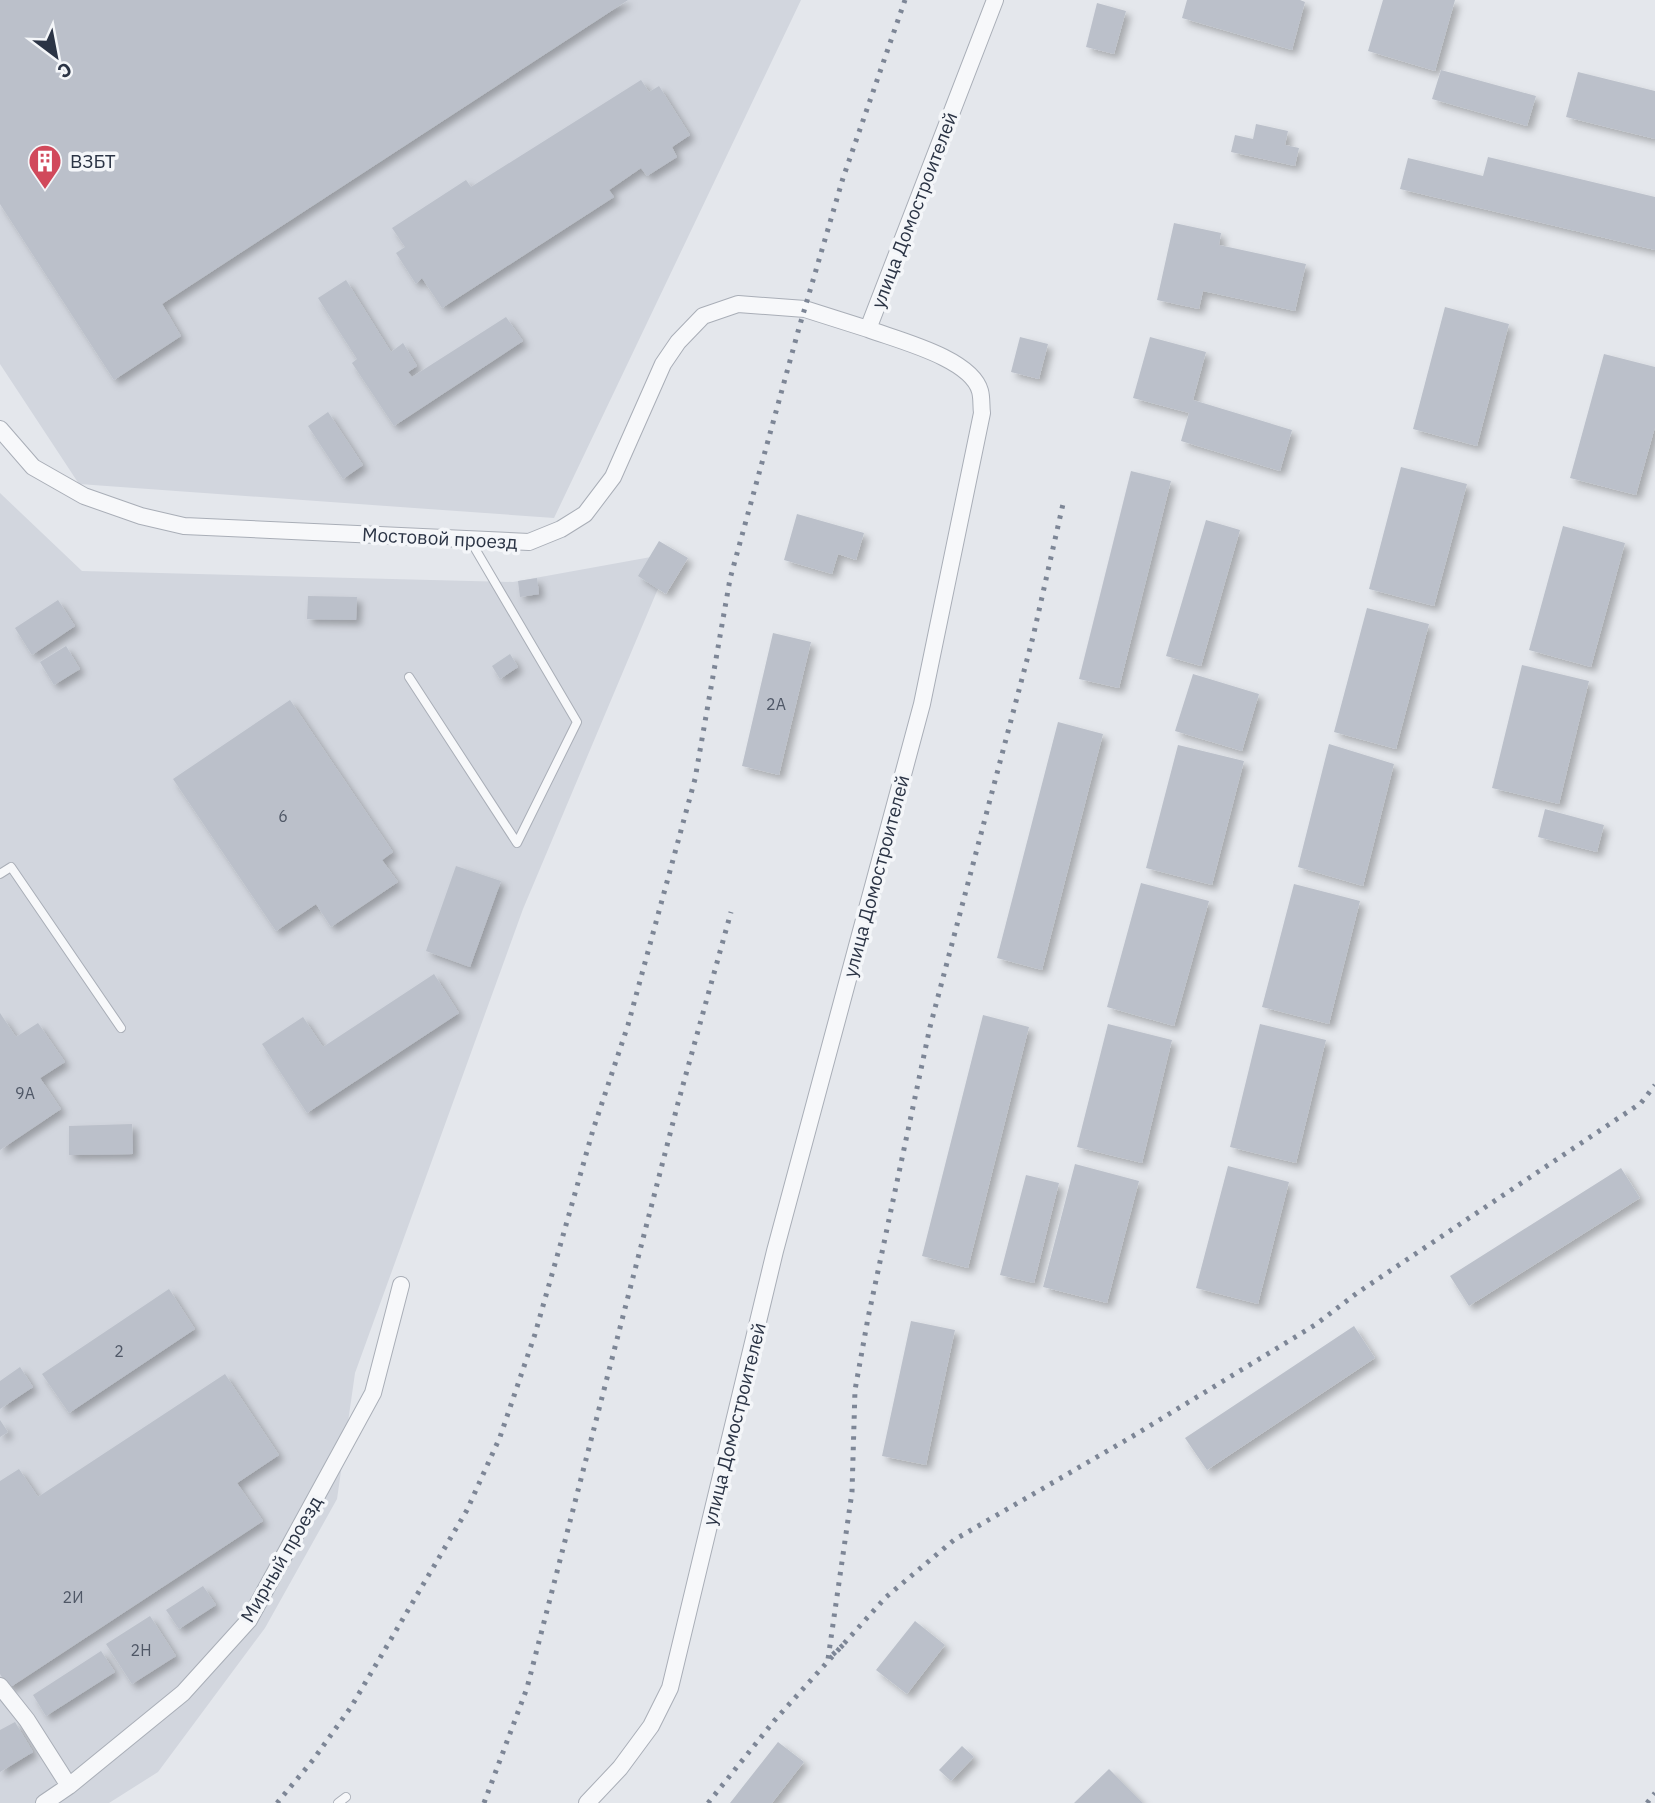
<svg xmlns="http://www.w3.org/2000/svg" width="1655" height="1803" viewBox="0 0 1655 1803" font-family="'IBM Plex Sans',sans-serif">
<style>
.built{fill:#d2d6de}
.building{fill:#bbc0ca;filter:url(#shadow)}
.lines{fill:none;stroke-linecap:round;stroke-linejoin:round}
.service-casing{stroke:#a9aeb7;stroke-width:10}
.minor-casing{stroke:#a9aeb7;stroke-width:18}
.service{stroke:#f7f8fa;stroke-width:8}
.minor{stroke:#f7f8fa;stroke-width:16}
.rail{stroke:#7d8696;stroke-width:5;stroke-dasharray:3.5 7;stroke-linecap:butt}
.labels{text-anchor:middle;stroke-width:7;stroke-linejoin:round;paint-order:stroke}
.number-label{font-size:16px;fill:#4f5766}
.poi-label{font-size:19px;fill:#2b3445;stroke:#f4f6f9;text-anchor:start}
.street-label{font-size:19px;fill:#2b3445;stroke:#f4f6f9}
</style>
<defs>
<filter id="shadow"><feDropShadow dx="5" dy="5" stdDeviation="3.5" flood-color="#0004"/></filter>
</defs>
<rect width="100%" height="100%" fill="#e4e7ec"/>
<path class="built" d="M0,0H801L554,518L79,484L0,364Z
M0,493L82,571L513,582L673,553L523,909L355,1373L337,1499L265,1628L158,1772L109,1803H0Z"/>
<path class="building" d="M0,0H628L162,304L181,336L114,380L0,204Z
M1187,0H1300L1305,2L1292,50L1182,18Z
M1383,0H1455L1435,71L1368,51Z
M1097,3L1126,11L1114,54L1086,47Z
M1441,70L1536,96L1527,126L1432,99Z
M1578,72L1655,91V139L1566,117Z
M641,80L649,92L659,86L690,135L672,147L677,157L647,176L641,168L609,190L614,197L442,308L422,278L416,284L396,253L405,247L392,228L466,180L471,187Z
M1256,124L1288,131L1285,145L1299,148L1295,166L1231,152L1235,135L1253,139Z
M1488,157L1655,197V250L1400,189L1408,158L1483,176Z
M1174,223L1221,233L1219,245L1306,264L1295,311L1203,291L1199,309L1157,300Z
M346,280L391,352L403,343L417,366L408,372L412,377L506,317L523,341L394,426L352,363L357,359L318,298Z
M1445,307L1509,324L1477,446L1413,429Z
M1020,337L1048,344L1039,379L1011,372Z
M1150,337L1206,352L1193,400L1292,430L1280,471L1181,441L1189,413L1133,398Z
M1604,354L1655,367V427L1636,495L1570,478Z
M328,412L363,465L343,479L308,426Z
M1401,467L1467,484L1434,606L1369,589Z
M1131,471L1171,481L1119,688L1079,679Z
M797,514L864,533L856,560L838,554L832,574L784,560Z
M1206,520L1240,530L1201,666L1166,656Z
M1563,526L1625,543L1591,667L1529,650Z
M659,541L688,558L666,594L638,576Z
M537,578L539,594L520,597L518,581Z
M308,596L357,597L356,620L307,619Z
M58,600L75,626L32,655L15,628Z
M1367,608L1429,624L1396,749L1334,732Z
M773,633L811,642L779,775L742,766Z
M66,646L80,669L54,685L40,662Z
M510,654L518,667L500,679L492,666Z
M1522,665L1589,681L1559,804L1492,788Z
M1193,674L1259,694L1242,751L1175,731Z
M290,700L393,852L382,860L398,882L331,927L316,904L276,931L173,779Z
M1058,722L1103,734L1042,970L997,958Z
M1329,744L1394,764L1363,886L1298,867Z
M1178,745L1244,761L1212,885L1146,868Z
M1545,809L1604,825L1597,852L1538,837Z
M456,866L501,881L470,967L426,951Z
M1141,883L1209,901L1174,1026L1107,1007Z
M1294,884L1360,901L1329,1024L1262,1007Z
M434,974L459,1013L307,1113L262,1044L303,1017L323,1047Z
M0,1013L16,1037L38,1023L65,1062L40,1078L61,1109L0,1150Z
M983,1015L1029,1027L968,1268L922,1256Z
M1108,1024L1172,1040L1142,1163L1077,1147Z
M1260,1024L1326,1040L1296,1163L1230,1147Z
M132,1124L133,1154L69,1155V1126Z
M1075,1164L1139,1181L1107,1303L1043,1287Z
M1228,1166L1289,1182L1258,1304L1196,1288Z
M1621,1168L1640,1198L1469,1306L1450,1276Z
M1026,1175L1059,1183L1034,1283L1000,1275Z
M169,1289L195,1329L69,1413L42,1374Z
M911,1321L955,1330L926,1465L882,1456Z
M1354,1326L1375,1358L1207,1470L1185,1438Z
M20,1367L33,1387L0,1409V1381Z
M225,1374L279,1455L237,1483L263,1521L9,1688L0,1674V1481L19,1469L38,1497Z
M0,1420L8,1432L0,1437Z
M203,1586L216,1605L179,1629L166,1610Z
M150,1616L176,1656L132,1684L106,1644Z
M915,1621L945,1645L907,1694L876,1670Z
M101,1651L115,1672L46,1716L33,1695Z
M15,1722L33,1752L0,1772V1730Z
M778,1742L804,1762L772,1803H730Z
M962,1746L974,1757L951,1781L939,1770Z
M1109,1769L1143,1803H1074Z"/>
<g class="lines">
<defs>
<path id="service" d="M409,677L517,843L577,722L470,540
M0,874L11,867L121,1028
M338,1803L346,1797"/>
<path id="minor" d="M0,429L33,467L84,496L141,516L184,526L529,542L561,529L585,514L613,477L663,364L678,342L703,316L738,304L805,309L868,329
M0,1686L27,1720L69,1786
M44,1803L69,1786L183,1693L249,1620L373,1393L401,1285
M587,1803L620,1768L651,1726L670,1688L775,1251L922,704L982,413C981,406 982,398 980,391C971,358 897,340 868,329L995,0"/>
</defs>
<use href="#service" class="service-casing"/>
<use href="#minor" class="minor-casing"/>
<use href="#service" class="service"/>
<use href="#minor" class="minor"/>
<path class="rail" d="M843,1645L828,1659L852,1492L855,1390L868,1318L930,1027L1033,637L1063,504
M277,1803L313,1760L351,1707L467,1510L500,1437L535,1334L593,1130L628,1025L695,779L730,579L799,328L843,178L905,0
M484,1803L527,1688L678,1103L731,912
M708,1803L774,1721L886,1597L954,1540L1133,1436L1315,1325L1357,1293L1641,1103L1655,1085
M1647,1803L1655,1793"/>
</g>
<defs>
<symbol id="building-pin" viewBox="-11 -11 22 30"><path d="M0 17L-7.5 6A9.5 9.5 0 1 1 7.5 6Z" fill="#d1495b" stroke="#f4f6f9"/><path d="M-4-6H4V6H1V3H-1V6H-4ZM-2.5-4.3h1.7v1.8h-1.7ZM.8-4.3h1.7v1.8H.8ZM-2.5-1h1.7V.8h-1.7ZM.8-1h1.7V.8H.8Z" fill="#fff"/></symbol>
</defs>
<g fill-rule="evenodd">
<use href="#building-pin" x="26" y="142" width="38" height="52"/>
</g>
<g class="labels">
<g class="number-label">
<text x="776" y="710">2А</text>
<text x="283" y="822">6</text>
<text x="25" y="1099">9А</text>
<text x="119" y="1357">2</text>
<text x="73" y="1603">2И</text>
<text x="141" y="1656">2Н</text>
</g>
<g class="poi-label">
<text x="70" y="168">ВЗБТ</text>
</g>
<g class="street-label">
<text transform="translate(914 210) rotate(-69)" y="7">улица Домостроителей</text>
<text transform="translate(440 538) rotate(3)" y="7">Мостовой проезд</text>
<text transform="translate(876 876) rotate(-75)" y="7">улица Домостроителей</text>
<text transform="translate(734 1424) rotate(-76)" y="7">улица Домостроителей</text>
<text transform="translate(281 1559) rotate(-60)" y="7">Мирный проезд</text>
</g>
</g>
<g transform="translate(56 56) rotate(148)" stroke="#f4f6f9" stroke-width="5" paint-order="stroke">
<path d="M0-5L12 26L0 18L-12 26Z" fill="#2b3445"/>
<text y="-10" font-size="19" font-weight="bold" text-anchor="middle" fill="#2b3445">С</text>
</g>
</svg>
